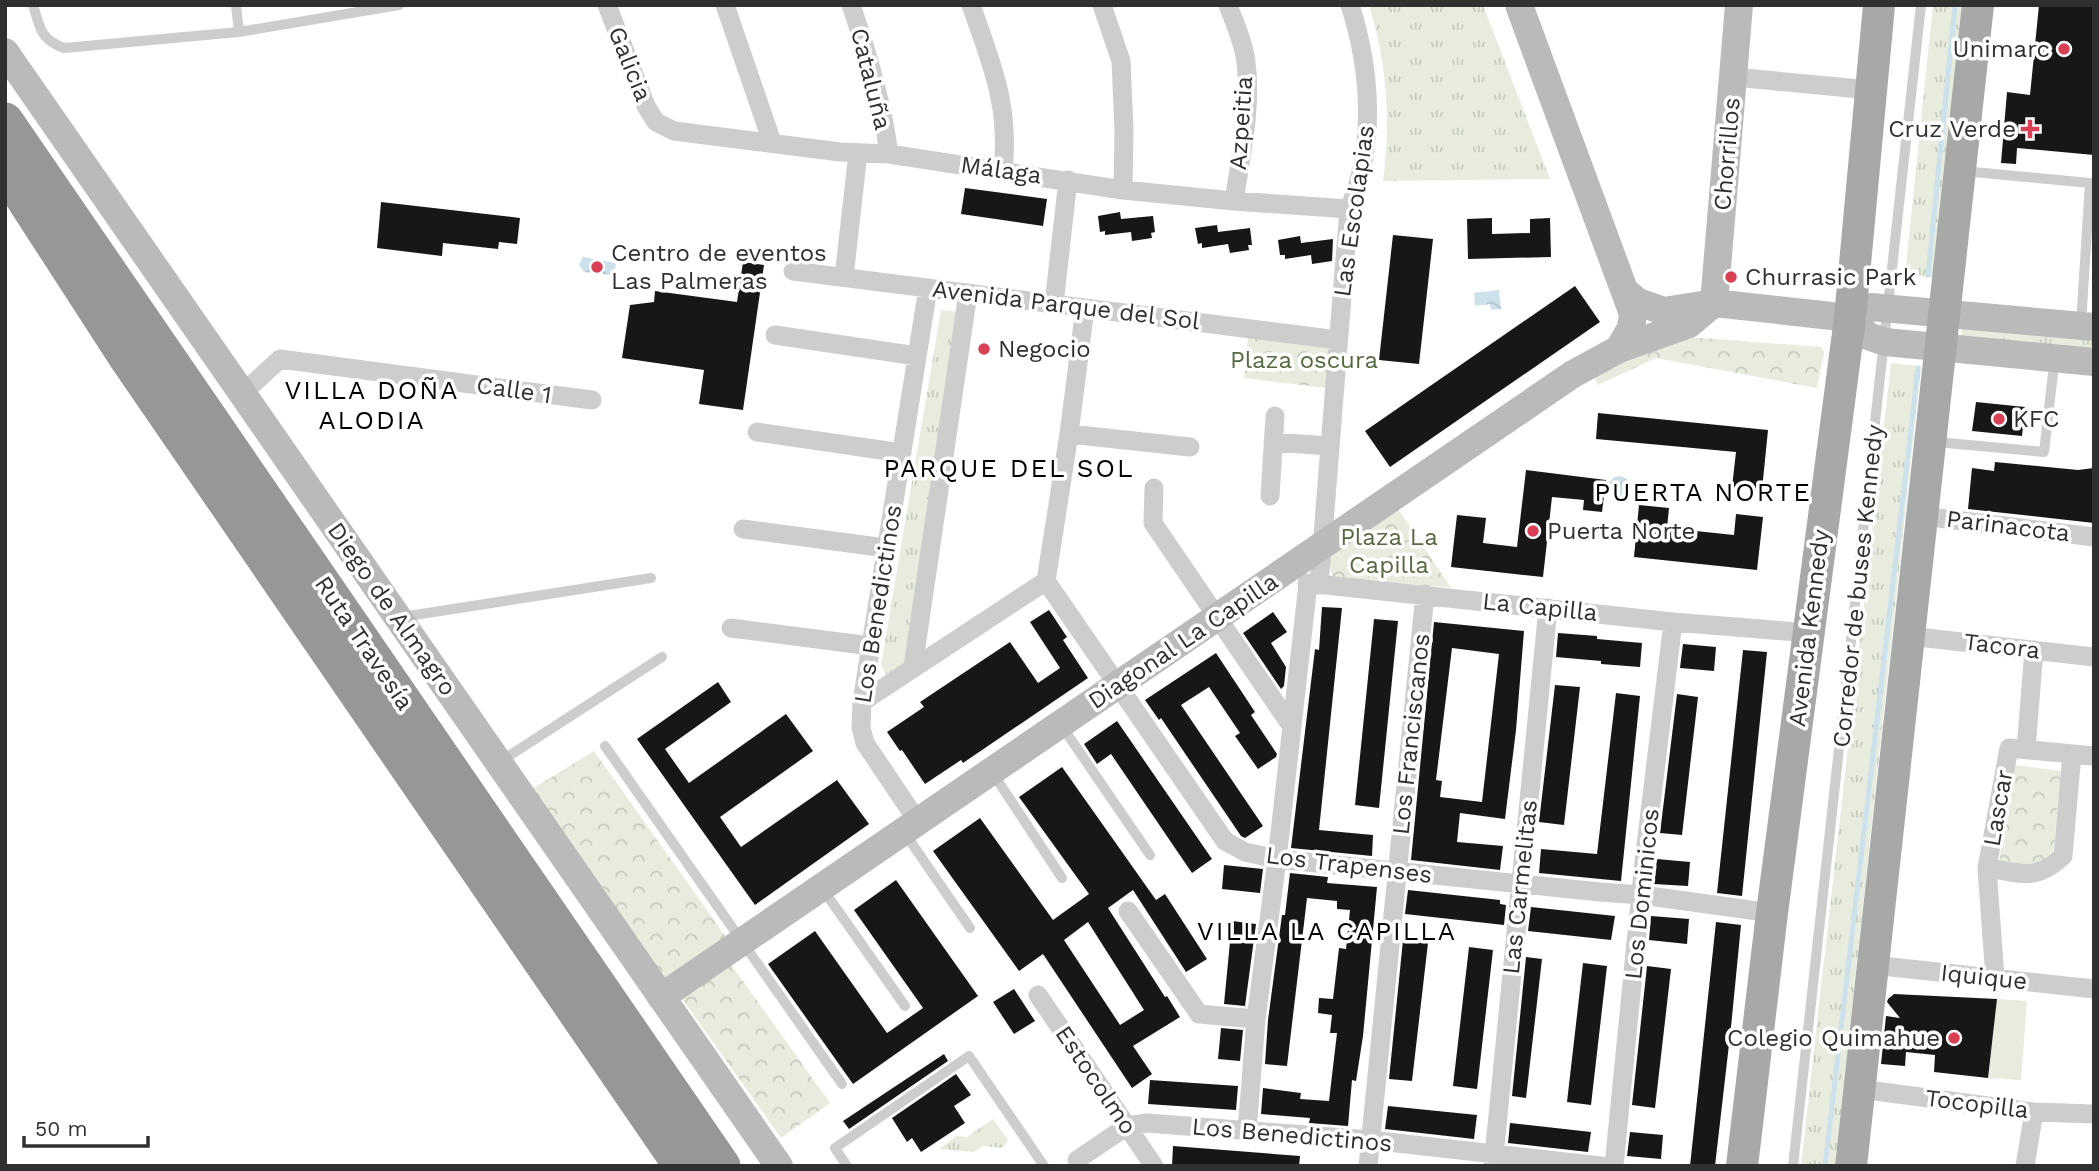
<svg xmlns="http://www.w3.org/2000/svg" width="2099" height="1171" viewBox="0 0 2099 1171" font-family="'Work Sans',sans-serif">
<style>
.grass{fill:url(#grass-tufts)}
.park{fill:url(#park-crowns)}
.pitch{fill:#e7ecdf}
.water{fill:url(#water-waves)}
.lines{fill:none;stroke-linecap:round;stroke-linejoin:round}
.stream{stroke:#cde1ea;stroke-width:5}
.building{fill:#171717;fill-rule:evenodd}
.lane{stroke:#cdcdcd;stroke-width:10}
.street{stroke:#cdcdcd;stroke-width:19}
.secondary{stroke:#bababa;stroke-width:28}
.primary{stroke:#a8a8a8;stroke-width:32}
.highway{stroke:#979797;stroke-width:37}
.poi-dot{fill:#d94056;stroke:#fff;stroke-width:2.5}
.labels{text-anchor:middle;stroke-width:7;stroke-linejoin:round;paint-order:stroke}
.poi-label{font-size:24px;fill:#303030;stroke:#fff;text-anchor:start}
.street-label{font-size:24px;fill:#303030;stroke:#fff}
.park-label{font-size:24px;fill:#566940;stroke:#fff}
.neighbourhood-label{font-size:26px;letter-spacing:2px;fill:#000;stroke:#fff}
</style>
<defs>
<pattern id="grass-tufts" width="24" height="20" patternUnits="userSpaceOnUse" patternTransform="scale(1.75)"><rect width="24" height="20" fill="#e7ecdf"/><path d="M3 7l-1-3M5 7V3M7 7l1-3M15 17l-1-3M17 17v-4M19 17l1-3" fill="none" stroke="#c6cbc0"/></pattern>
<pattern id="park-crowns" width="20" height="18" patternUnits="userSpaceOnUse" patternTransform="scale(1.75)"><rect width="20" height="18" fill="#e7ecdf"/><path d="M2 6a3 3 0 1 1 6 0M12 15a3 3 0 1 1 6 0" fill="none" stroke="#c6cbc0"/></pattern>
<pattern id="water-waves" width="16" height="10" patternUnits="userSpaceOnUse" patternTransform="scale(1.75)"><rect width="16" height="10" fill="#cde1ea"/><path d="M0 5q4-4 8 0t8 0" fill="none" stroke="#b0c1c9"/></pattern>
</defs>
<rect width="100%" height="100%" fill="#fff"/>
<path class="grass" d="M1369,5H1483L1550,179L1383,181C1391,122 1387,62 1369,5Z
M1933,5H1965L1936,278L1905,275Z
M941,310L960,312L906,665L888,677L881,665Z
M1963,320L2094,334V352L1961,339Z
M1891,363L1921,366L1835,1166H1801Z
M993,1119L1008,1140L1003,1148L983,1146L974,1152L939,1149L957,1136L967,1137Z"/>
<path class="park" d="M1249,328L1338,340L1334,389L1244,378Z
M1688,337L1821,347L1824,352L1817,388L1656,358L1598,385L1593,373Z
M1398,509L1451,588L1333,578L1328,561L1338,546Z
M594,751L726,937L665,980L532,789Z
M2016,765L2061,771L2053,856L2028,869L1999,864L2011,770Z
M730,963L830,1103L781,1138L681,997Z"/>
<path class="pitch" d="M1997,999L2027,1001L2021,1080L1988,1078Z"/>
<path class="water" d="M583,257L616,263L614,275L584,272L579,265Z
M1499,290L1501,309L1491,310L1490,304L1475,306L1474,293Z
M1609 486a10 10 0 1 1 20 0a10 10 0 1 1-20 0Z"/>
<g class="lines">
<path class="stream" d="M1928,275L1955,5
M1825,1166L1918,368"/>
</g>
<path class="building" d="M2039,5H2094V155L2017,148L2016,164L2001,163L2007,92L2030,95Z
M965,188L1047,199L1043,226L961,214Z
M381,202L520,218L517,244L499,242L498,249L443,243L442,256L377,248Z
M1120,212L1121,219L1153,216L1155,232L1151,233L1152,238L1132,241L1131,232L1105,235V231L1100,232L1098,216Z
M1492,218V234L1530,233V219L1550,218L1551,257L1468,259L1467,219Z
M1217,225L1218,232L1250,228L1252,245H1248L1249,250L1230,253L1228,244L1202,248V243L1198,244L1195,228Z
M1393,235L1433,239L1419,364L1379,360Z
M1300,236L1301,243L1333,239L1332,261L1312,264L1311,255L1285,259V255H1280L1278,240Z
M743,262L764,265L743,410L699,404L704,370L622,358L630,305L654,302L655,291L737,302Z
M1575,286L1600,322L1390,467L1365,431Z
M1976,402L2025,407L2022,436L1972,431Z
M1598,413L1768,430L1762,490L1732,487L1736,452L1596,439Z
M1995,462L2078,470L2094,468V523L1968,509L1972,468L1994,471Z
M1526,470L1606,480L1602,512L1583,510L1584,500L1552,497L1543,577L1451,567L1457,515L1486,518L1483,543L1517,547Z
M1639,505L1669,508L1667,528L1734,535L1736,514L1763,517L1757,570L1634,557Z
M1322,607L1342,608L1319,830L1373,835L1372,856L1291,848L1315,649L1319,650Z
M1049,610L1067,637L1063,640L1088,678L963,763L961,760L925,784L902,750L900,751L887,732L924,707L920,702L1010,642L1038,683L1060,668L1030,622Z
M1273,612L1287,632L1271,643L1286,667L1284,686L1281,689L1243,633Z
M1374,619L1398,621L1379,808L1355,805Z
M1434,622L1524,631L1516,730L1505,819L1460,813L1457,842L1503,846L1500,870L1411,860ZM1452,648L1499,654L1482,802L1440,797L1442,781L1436,780Z
M1558,633L1597,636V639L1642,643L1640,667L1601,664V661L1556,657Z
M1683,644L1716,647L1714,671L1680,668Z
M1743,650L1767,652L1742,896L1717,893Z
M1216,653L1255,712L1251,715L1277,754L1276,757L1258,769L1235,736L1240,733L1209,687L1181,705L1263,826L1245,838L1241,836L1161,718L1159,720L1145,700Z
M718,682L731,702L665,749L689,783L786,714L813,751L720,817L741,847L837,780L869,824L755,905L637,739Z
M1555,685L1580,687L1564,825L1539,822Z
M1616,693L1640,696L1621,881L1539,873L1541,849L1597,854Z
M1677,694L1698,697L1682,835L1660,833Z
M1117,721L1212,859L1192,873L1111,754L1097,764L1084,744Z
M1062,767L1156,900L1165,894L1207,959L1186,972L1133,890L1108,908L1165,997L1167,996L1180,1017L1133,1046L1152,1074L1132,1088L1043,954L1019,971L933,851L980,818L1053,920L1089,894L1019,797ZM1088,922L1144,1010L1120,1025L1064,940Z
M1657,859L1690,862L1688,886L1654,884Z
M1224,865L1263,869L1260,893L1222,889Z
M1290,873L1328,877L1327,883L1377,887L1363,1036L1356,1081L1352,1080L1348,1126L1309,1123L1310,1118L1261,1114L1263,1088L1301,1093L1300,1099L1329,1101L1337,1033H1330L1332,1015L1318,1013L1319,998L1333,999L1339,948L1346,949L1350,910L1337,909V901L1307,898L1287,1066L1265,1064L1268,1020L1282,915H1285Z
M896,880L978,996L853,1084L768,964L815,931L887,1033L923,1008L854,910Z
M1408,890L1500,900V904L1506,905L1504,925L1405,914Z
M1531,907L1615,916L1611,940L1528,931Z
M1651,916L1689,919L1687,944L1649,940Z
M1232,921L1256,924L1245,1006L1224,1004Z
M1716,922L1741,925L1731,1027L1715,1166H1690Z
M1403,940L1428,943L1412,1081L1389,1079Z
M1469,947L1493,950L1477,1089L1453,1086Z
M1526,957L1542,959L1526,1098L1512,1096Z
M1583,963L1607,966L1591,1105L1567,1102Z
M1647,966L1671,969L1655,1108L1632,1105Z
M1014,989L1035,1021L1014,1034L993,1002Z
M1894,994L1997,999L1988,1078L1934,1072L1935,1055L1906,1052L1905,1066L1881,1064L1886,1016L1900,1018L1887,1002L1888,999Z
M1221,1028L1243,1030L1240,1061L1218,1059Z
M944,1054L948,1061L849,1129L843,1121Z
M956,1074L971,1095L954,1106L965,1123L921,1152L912,1138L907,1142L892,1118Z
M1150,1080L1238,1086L1236,1110L1148,1104Z
M1388,1106L1477,1115L1474,1139L1385,1129Z
M1510,1123L1591,1132L1588,1152L1508,1143Z
M1630,1132L1663,1135L1661,1159L1627,1156Z
M1173,1146L1300,1156L1299,1166H1172Z"/>
<g class="lines">
<path class="lane" d="M33,5C40,28 40,39 64,48L239,32L399,5
M236,5L239,32
M1963,171L2090,183L2081,324
M1947,443L2044,452L2053,373
M402,617L651,578
M1061,725L1150,855
M605,746L842,1084
M501,761L662,657
M992,772L1062,878
M904,832L970,928
M822,888L905,1006
M847,1166L835,1148L969,1056L1044,1166
M1793,1166L1921,5"/>
<path class="street" d="M607,5L646,106L656,122L674,131L840,152L889,154L1123,190L1234,201L1349,209
M725,5L772,142
M851,5C868,54 882,102 889,154
M971,5C992,65 1010,106 1003,171
M1102,5L1121,61L1124,130L1123,190
M1228,5C1234,21 1242,39 1245,56C1253,104 1241,154 1234,201
M1734,77L1871,90
M793,271L1338,340
M844,277L858,153
M1054,304L1068,180
M1085,308L1069,434L1046,581L1225,841L1245,852L1277,859L1600,892L1642,895L1772,913
M775,335L917,356
M242,394L280,359L592,400
M757,432L902,453
M1069,434L1190,447
M1273,442L1329,446
M1154,488L1153,523L1292,727
M1270,496L1275,416
M1922,516L2094,537
M743,529L886,548
M1307,583L1673,622L1809,633
M1319,585L1349,209C1376,146 1371,70 1350,5
M731,628L871,646
M1909,636L2094,657
M913,667L968,293
M862,702L1046,581
M2026,749L2034,650
M918,822L865,743L861,728L862,702L928,288
M1987,868C2021,873 2036,882 2063,856L2072,754
M1128,911L1199,1014L1256,1019
M1873,965L2094,989
M1995,978L1987,868L2009,748L2094,756
M1038,995L1154,1166
M1860,1089L2034,1112L2094,1114
M1247,1131L1256,1019L1277,859L1308,584
M1077,1160L1127,1126L1147,1123L1370,1140L1601,1166
M1368,1166L1425,594
M1493,1166L1548,608
M1614,1166L1644,862L1673,622
M2025,1166L2034,1112"/>
<path class="secondary" d="M1519,5L1633,314L1631,328L1619,349
M5,52L779,1166
M1626,292L1638,302L1664,311L1714,303L1850,318L1871,307L2094,327
M1714,303L1739,5
M1850,318L1868,336L1885,342L2094,362
M661,997L1573,374L1619,349L1689,324L1714,303"/>
<path class="primary" d="M1742,1166L1772,913L1850,318L1879,5
M1851,1166L1978,5"/>
<path class="highway" d="M5,121L722,1166
M5,169L126,356L682,1166"/>
</g>
<g class="poi-dot">
<circle cx="2064" cy="49" r="7"/>
<path d="M2026.5 118.5h7v7h7v7h-7v7h-7v-7h-7v-7h7z"/>
<circle cx="597" cy="267" r="7"/>
<circle cx="1731" cy="277" r="7"/>
<circle cx="984" cy="349" r="7"/>
<circle cx="1999" cy="419" r="7"/>
<circle cx="1533" cy="531" r="7"/>
<circle cx="1954" cy="1038" r="7"/>
</g>
<g class="labels">
<g class="poi-label">
<text x="2050" y="57" text-anchor="end">Unimarc</text>
<text x="2016" y="137" text-anchor="end">Cruz Verde</text>
<text x="611" y="261">Centro de eventos<tspan x="611" dy="28">Las Palmeras</tspan></text>
<text x="1745" y="285">Churrasic Park</text>
<text x="998" y="357">Negocio</text>
<text x="2013" y="427">KFC</text>
<text x="1547" y="539">Puerta Norte</text>
<text x="1940" y="1046" text-anchor="end">Colegio Quimahue</text>
</g>
<g class="street-label">
<text transform="translate(630 64) rotate(68)" y="8">Galicia</text>
<text transform="translate(871 79) rotate(76)" y="8">Cataluña</text>
<text transform="translate(1241 123) rotate(-86)" y="8">Azpeitia</text>
<text transform="translate(1727 154) rotate(-85)" y="8">Chorrillos</text>
<text transform="translate(1001 170) rotate(8)" y="8">Málaga</text>
<text transform="translate(1354 211) rotate(-82)" y="8">Las Escolapias</text>
<text transform="translate(1066 305) rotate(7)" y="8">Avenida Parque del Sol</text>
<text transform="translate(514 390) rotate(8)" y="8">Calle 1</text>
<text transform="translate(2008 526) rotate(7)" y="8">Parinacota</text>
<text transform="translate(1858 586) rotate(-84)" y="8">Corredor de buses Kennedy</text>
<text transform="translate(878 604) rotate(-81)" y="8">Los Benedictinos</text>
<text transform="translate(1540 607) rotate(6)" y="8">La Capilla</text>
<text transform="translate(392 609) rotate(55)" y="8">Diego de Almagro</text>
<text transform="translate(1809 628) rotate(-83)" y="8">Avenida Kennedy</text>
<text transform="translate(1183 641) rotate(-34)" y="8">Diagonal La Capilla</text>
<text transform="translate(364 643) rotate(56)" y="8">Ruta Travesía</text>
<text transform="translate(2002 646) rotate(7)" y="8">Tacora</text>
<text transform="translate(1411 734) rotate(-84)" y="8">Los Franciscanos</text>
<text transform="translate(1998 808) rotate(-80)" y="8">Lascar</text>
<text transform="translate(1349 865) rotate(7)" y="8">Los Trapenses</text>
<text transform="translate(1520 887) rotate(-84)" y="8">Las Carmelitas</text>
<text transform="translate(1642 894) rotate(-84)" y="8">Los Dominicos</text>
<text transform="translate(1984 977) rotate(6)" y="8">Iquique</text>
<text transform="translate(1096 1080) rotate(56)" y="8">Estocolmo</text>
<text transform="translate(1977 1104) rotate(7)" y="8">Tocopilla</text>
<text transform="translate(1292 1135) rotate(5)" y="8">Los Benedictinos</text>
</g>
<g class="park-label">
<text x="1304" y="368">Plaza oscura</text>
<text x="1389" y="545">Plaza La<tspan x="1389" dy="28">Capilla</tspan></text>
</g>
<g class="neighbourhood-label">
<text x="372" y="399">VILLA DOÑA<tspan x="372" dy="30">ALODIA</tspan></text>
<text x="1009" y="477">PARQUE DEL SOL</text>
<text x="1703" y="501">PUERTA NORTE</text>
<text x="1327" y="940">VILLA LA CAPILLA</text>
</g>
</g>
<rect width="2099" height="1171" fill="none" stroke="#303030" stroke-width="14"/>
<path d="M24 1136v10h124v-10" fill="none" stroke="#303030" stroke-width="3.5"/>
<text x="35" y="1136" font-size="21" fill="#303030" stroke="#ffffff" stroke-width="5" paint-order="stroke">50 m</text>
</svg>
